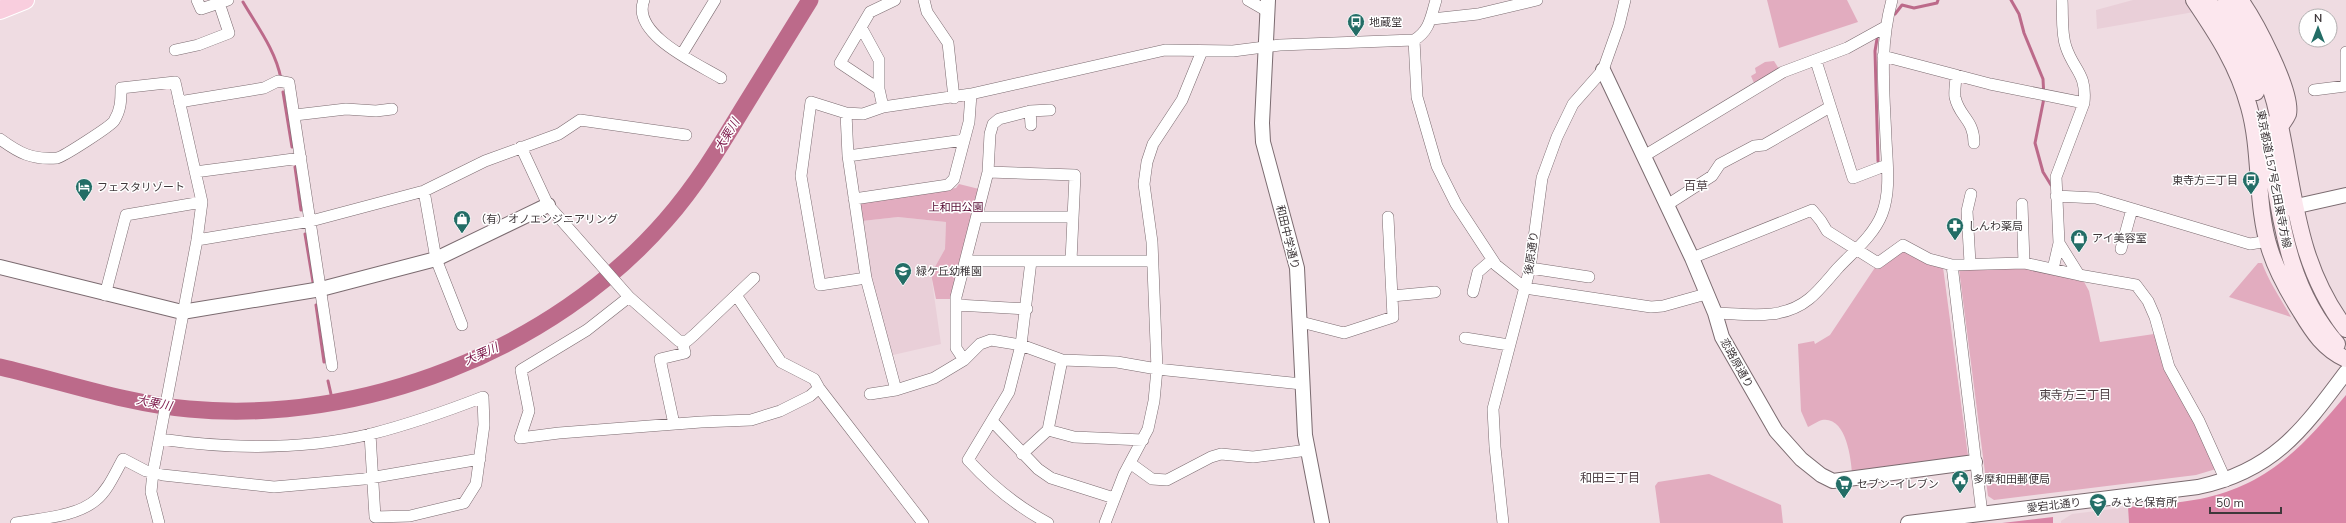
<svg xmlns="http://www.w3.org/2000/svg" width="2346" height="523" viewBox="0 0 2346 523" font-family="'Nunito Sans','Noto Sans JP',sans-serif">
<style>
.built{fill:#e9cfd8}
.green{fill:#e2acbf}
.forest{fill:#da85a6}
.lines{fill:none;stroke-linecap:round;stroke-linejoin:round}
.stream{stroke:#bc6a8a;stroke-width:3}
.river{stroke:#bc6a8a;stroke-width:17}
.minor-casing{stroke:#7b6b70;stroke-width:12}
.tertiary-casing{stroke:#7b6b70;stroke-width:16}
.secondary-casing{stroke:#7b6b70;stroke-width:18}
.primary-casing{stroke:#fff;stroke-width:20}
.minor{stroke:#fff;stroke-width:11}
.tertiary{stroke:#fff;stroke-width:14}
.secondary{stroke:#fce7ee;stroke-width:16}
.primary{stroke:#f9cede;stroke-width:18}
.labels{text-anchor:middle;stroke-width:3;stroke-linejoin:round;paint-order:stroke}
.poi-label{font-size:11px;fill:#3e373a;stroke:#fff;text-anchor:start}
.street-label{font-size:11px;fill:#3e373a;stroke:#fff}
.park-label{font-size:11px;fill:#53062f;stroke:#fff}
.water-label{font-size:12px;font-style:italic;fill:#7b1749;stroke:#fff}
.neighbourhood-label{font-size:12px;fill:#4d3f44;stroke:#fff}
</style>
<rect width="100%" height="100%" fill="#efdce2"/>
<path class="built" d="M2133,0H2186L2194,12L2097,29L2096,10Z
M898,217L946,222L945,249L931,274L941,344L893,355L882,318L874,301L862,221Z
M2128,507L2129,523H2061V521L2072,514Z"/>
<path class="green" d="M1767,0H1847L1858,22L1779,48Z
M1774,61L1779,69L1754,83L1751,76L1756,73L1755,68L1765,62Z
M959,184L979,189L952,299H936L931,274L945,249L946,222L898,217L862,221L859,206L862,202L956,188Z
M1905,249L1943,267L1968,456L1866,469L1852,473C1851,458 1846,416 1822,420C1818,421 1812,425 1808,427L1801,411L1798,344L1814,341L1815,344L1830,335L1876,266Z
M2258,263H2262C2269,282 2281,299 2291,317L2229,297Z
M2013,266L2083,280L2089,291L2100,342L2154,334L2164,368L2196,425L2216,469L2196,475L1994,500L1988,496L1959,269Z
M1709,474L1781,505L1783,523H1660L1655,486L1658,482Z"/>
<path class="forest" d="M2346,395V523H2129L2128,507C2152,505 2177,503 2200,499C2269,485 2303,446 2346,395Z
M2053,517V523H2002Z"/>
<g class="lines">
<path class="stream" d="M2011,0L2019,14L2024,33L2043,79L2044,98L2035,143L2043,172L2051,185
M243,2C257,26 276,51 281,79
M1895,14L1902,5L1914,8L1937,3L1938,0
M1877,39L1875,51L1878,161
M283,92L292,147
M295,167L301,210
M305,234L313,282
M316,305L324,362
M328,381L333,403"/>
<path class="river" d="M0,367C61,381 127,404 189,409C361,425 552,351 666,220C696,186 719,148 742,110C765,73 787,37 810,0"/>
<defs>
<path id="minor" d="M197,0L201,9L228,0
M644,0C630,34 698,64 721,78
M924,0L927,12L948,43L954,98
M1248,0L1267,11
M2062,0C2063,15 2061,33 2066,47C2074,71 2087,73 2084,103L2056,177L2059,243L2079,275
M1432,19L1478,14L1537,0
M861,27L879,60V89L883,107
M1414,40L1417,97L1437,166L1456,204L1496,265L1525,288L1651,307L1663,306L1706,294
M175,50L198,45L229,33L219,3
M2346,52V86
M682,54L715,0
M1883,56L1990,84L2084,103
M1816,61L1853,178L1887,165
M1956,75C1956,82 1954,91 1955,97C1959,117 1974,119 1974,143
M879,89L840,63L870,12L895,0
M2314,90L2346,86
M179,102L264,88L278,81L289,83L332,366
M1030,111L1031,125
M846,113L848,156L866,278L896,390
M295,115L346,109L376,111L392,109
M0,139C19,153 32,160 57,158C63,157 111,126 114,121C121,110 121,100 121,88L175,82L202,202L197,240L153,472L151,492L159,523
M521,147L548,205L629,297L679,341H687L694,335L754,278
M848,156L964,140
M1644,156L1783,72L1847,48L1885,27
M195,172L301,158
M988,172L1075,175L1071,261
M424,191L436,259L462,325
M2056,196L2096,198L2250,244L2268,241
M854,199L948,185L954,179L969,122L971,94
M2022,204L2024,263
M1667,205L1712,176L1720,164L1754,146L1764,145L1830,107
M977,217H1073
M197,240L311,221L424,191L485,161L559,134L580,120L686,135
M2121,249L2132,209
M1692,258L1812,210L1821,221L1827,231L1878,263L1903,245L1929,259L1952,265L2024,263L2079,275L2136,285L2148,301L2155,317L2169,367L2199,421L2226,481
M967,261H1152
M1031,261L1021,345L1009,392L968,460C991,485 1018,507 1048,523
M1970,263L1967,211L1971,194
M1952,265L1982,514
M1530,268L1589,277
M2053,269L2059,243
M866,278L820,285L801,176L811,102L846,113L863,114L883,107L971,94L1165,50L1233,51L1280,45L1414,40C1430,31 1431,16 1436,0
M1473,292L1478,272L1492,260
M105,295L126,215L202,202
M736,295L781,362L814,379L819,388L923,523
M1392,296L1435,292
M629,297L587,330L521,370L529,411L520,438L559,433L701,422L751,420L780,411L810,396L819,388
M957,305L1027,309
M1715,313C1747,314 1782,321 1809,299C1819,291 1829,278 1838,268C1853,252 1874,235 1882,214C1891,191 1887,163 1886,139C1884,91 1879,47 1892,0
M1301,322L1344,333L1393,317L1388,217
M1465,338L1509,345
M964,360L956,348V297L988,172L990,134L993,124L999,119L1030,111L1050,110
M870,394L896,390L934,378L964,360L980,344L991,340L1021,345L1062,360L1117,362L1157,369L1302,384
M993,422L1038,469L1051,478L1114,498
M674,424L660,359L685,353L682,341
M1048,430L1074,437L1143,440
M160,439C229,449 303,450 371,434C410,424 447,411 483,397L484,425L476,484L464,503L410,516L375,517L370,434
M1022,454L1048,430L1062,360
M1130,463L1152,479L1167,480L1211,457L1221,454L1253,457L1308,450
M16,523C41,518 76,517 96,500C108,490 115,473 123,459L146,471L163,475L274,487L364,479L480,459
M1105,523L1124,474L1148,429L1154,401L1157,369L1152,242L1144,184L1147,162L1153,144L1182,100L1202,51
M1503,523L1495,447L1493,409L1530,268L1542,178L1557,137L1573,104L1603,70L1619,25L1625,0"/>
<path id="tertiary" d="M1268,0L1262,123L1263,142L1297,268L1305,435L1322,523
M1603,70L1692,258L1715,313L1722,337L1776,431L1801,459L1821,475L1833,481L1975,462
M2284,209L2346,195
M0,267L182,312L321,289L436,259L548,205
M1908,523L2198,487C2273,471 2302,431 2346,372"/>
<path id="secondary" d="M2194,0C2217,34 2238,66 2249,107C2262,153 2255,204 2270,250C2277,272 2289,293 2301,312C2313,332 2324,349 2346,359
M2208,0L2242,54L2256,92
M2226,0C2248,32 2265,66 2275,103C2295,185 2293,259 2346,329
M2240,0C2254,19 2293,92 2288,114C2286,119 2282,123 2280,127
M2264,122C2281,202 2280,279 2337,344"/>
<path id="primary" d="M0,10L25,0"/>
</defs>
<use href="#minor" class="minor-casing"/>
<use href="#tertiary" class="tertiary-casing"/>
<use href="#secondary" class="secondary-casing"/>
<use href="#primary" class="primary-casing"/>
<use href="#minor" class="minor"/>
<use href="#tertiary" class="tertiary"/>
<use href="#secondary" class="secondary"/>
<use href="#primary" class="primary"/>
</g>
<defs>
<symbol id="bus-pin" viewBox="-11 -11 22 30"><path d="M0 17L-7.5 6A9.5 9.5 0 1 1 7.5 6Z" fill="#236d66" stroke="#fff"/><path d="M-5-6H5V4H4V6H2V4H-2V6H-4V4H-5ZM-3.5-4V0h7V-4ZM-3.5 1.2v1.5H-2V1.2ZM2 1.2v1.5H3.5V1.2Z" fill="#fff"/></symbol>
<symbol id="hotel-pin" viewBox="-11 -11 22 30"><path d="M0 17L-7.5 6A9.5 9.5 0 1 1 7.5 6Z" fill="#236d66" stroke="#fff"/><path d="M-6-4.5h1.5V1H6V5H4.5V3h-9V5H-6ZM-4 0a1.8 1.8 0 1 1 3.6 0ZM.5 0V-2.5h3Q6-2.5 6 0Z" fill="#fff"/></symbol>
<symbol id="shop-pin" viewBox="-11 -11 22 30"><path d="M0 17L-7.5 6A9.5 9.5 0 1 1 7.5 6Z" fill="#236d66" stroke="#fff"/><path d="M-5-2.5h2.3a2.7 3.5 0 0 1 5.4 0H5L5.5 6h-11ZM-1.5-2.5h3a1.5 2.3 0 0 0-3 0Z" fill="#fff"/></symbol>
<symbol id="pharmacy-pin" viewBox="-11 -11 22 30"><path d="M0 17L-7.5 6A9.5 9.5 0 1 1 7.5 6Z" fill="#236d66" stroke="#fff"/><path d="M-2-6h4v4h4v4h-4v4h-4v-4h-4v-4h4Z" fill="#fff"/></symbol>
<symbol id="school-pin" viewBox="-11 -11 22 30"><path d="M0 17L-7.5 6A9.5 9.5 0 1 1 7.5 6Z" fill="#236d66" stroke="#fff"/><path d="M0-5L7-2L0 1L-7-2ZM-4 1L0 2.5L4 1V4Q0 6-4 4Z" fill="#fff"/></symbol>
<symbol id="civic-pin" viewBox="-11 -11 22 30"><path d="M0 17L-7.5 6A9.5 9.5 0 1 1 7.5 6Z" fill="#236d66" stroke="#fff"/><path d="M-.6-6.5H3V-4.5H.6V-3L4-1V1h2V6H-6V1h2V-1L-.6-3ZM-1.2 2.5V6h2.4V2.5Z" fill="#fff"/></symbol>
<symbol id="supermarket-pin" viewBox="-11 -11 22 30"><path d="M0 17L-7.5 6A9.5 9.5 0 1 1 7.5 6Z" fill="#236d66" stroke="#fff"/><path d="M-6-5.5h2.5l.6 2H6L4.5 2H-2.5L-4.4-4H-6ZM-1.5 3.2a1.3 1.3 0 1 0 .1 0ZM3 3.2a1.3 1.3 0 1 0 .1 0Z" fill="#fff"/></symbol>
</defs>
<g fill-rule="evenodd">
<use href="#bus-pin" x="1346" y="12" width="20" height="27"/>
<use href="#bus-pin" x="2241" y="170" width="20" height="27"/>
<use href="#hotel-pin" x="74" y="177" width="20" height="27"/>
<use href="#shop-pin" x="452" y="209" width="20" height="27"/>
<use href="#pharmacy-pin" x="1945" y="216" width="20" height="27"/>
<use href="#shop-pin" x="2069" y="228" width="20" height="27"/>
<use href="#school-pin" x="893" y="261" width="20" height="27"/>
<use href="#civic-pin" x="1950" y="469" width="20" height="27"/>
<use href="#supermarket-pin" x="1834" y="474" width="20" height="27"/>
<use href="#school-pin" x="2088" y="492" width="20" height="27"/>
</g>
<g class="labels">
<g class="poi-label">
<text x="1369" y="26">地蔵堂</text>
<text x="2238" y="184" text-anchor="end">東寺方三丁目</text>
<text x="97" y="191">フェスタリゾート</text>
<text x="475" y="223">（有）オノエンジニアリング</text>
<text x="1968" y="230">しんわ薬局</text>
<text x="2092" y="242">アイ美容室</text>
<text x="916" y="275">緑ケ丘幼稚園</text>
<text x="1973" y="483">多摩和田郵便局</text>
<text x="1857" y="488">セブン-イレブン</text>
<text x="2111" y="506">みさと保育所</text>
</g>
<g class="street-label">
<text transform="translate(2274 179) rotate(79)" y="4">東京都道157号乞田東寺方線</text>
<text transform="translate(1288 237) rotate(76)" y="4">和田中学通り</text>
<text transform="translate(1531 253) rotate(-82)" y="4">後原通り</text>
<text transform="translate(1737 363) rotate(61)" y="4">恋路原通り</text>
<text transform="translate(2054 505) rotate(-7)" y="4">愛宕北通り</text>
</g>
<g class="park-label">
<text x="956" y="211">上和田公園</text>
</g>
<g class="water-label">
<text transform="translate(727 135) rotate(-59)" y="4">大栗川</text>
<text transform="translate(481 354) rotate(-24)" y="4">大栗川</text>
<text transform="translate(154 403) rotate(11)" y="4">大栗川</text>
</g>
<g class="neighbourhood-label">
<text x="1696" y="190">百草</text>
<text x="2075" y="399">東寺方三丁目</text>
<text x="1610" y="482">和田三丁目</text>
</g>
</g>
<g transform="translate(2318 28)"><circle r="19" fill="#ffffff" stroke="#b2afb0"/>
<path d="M0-3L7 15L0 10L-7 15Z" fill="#236d66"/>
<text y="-6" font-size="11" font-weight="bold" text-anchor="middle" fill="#3e373a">N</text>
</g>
<path d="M2210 507v6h71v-6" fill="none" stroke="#3e373a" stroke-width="2"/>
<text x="2216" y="507" font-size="12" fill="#3e373a" stroke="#ffffff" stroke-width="3" paint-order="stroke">50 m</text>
</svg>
